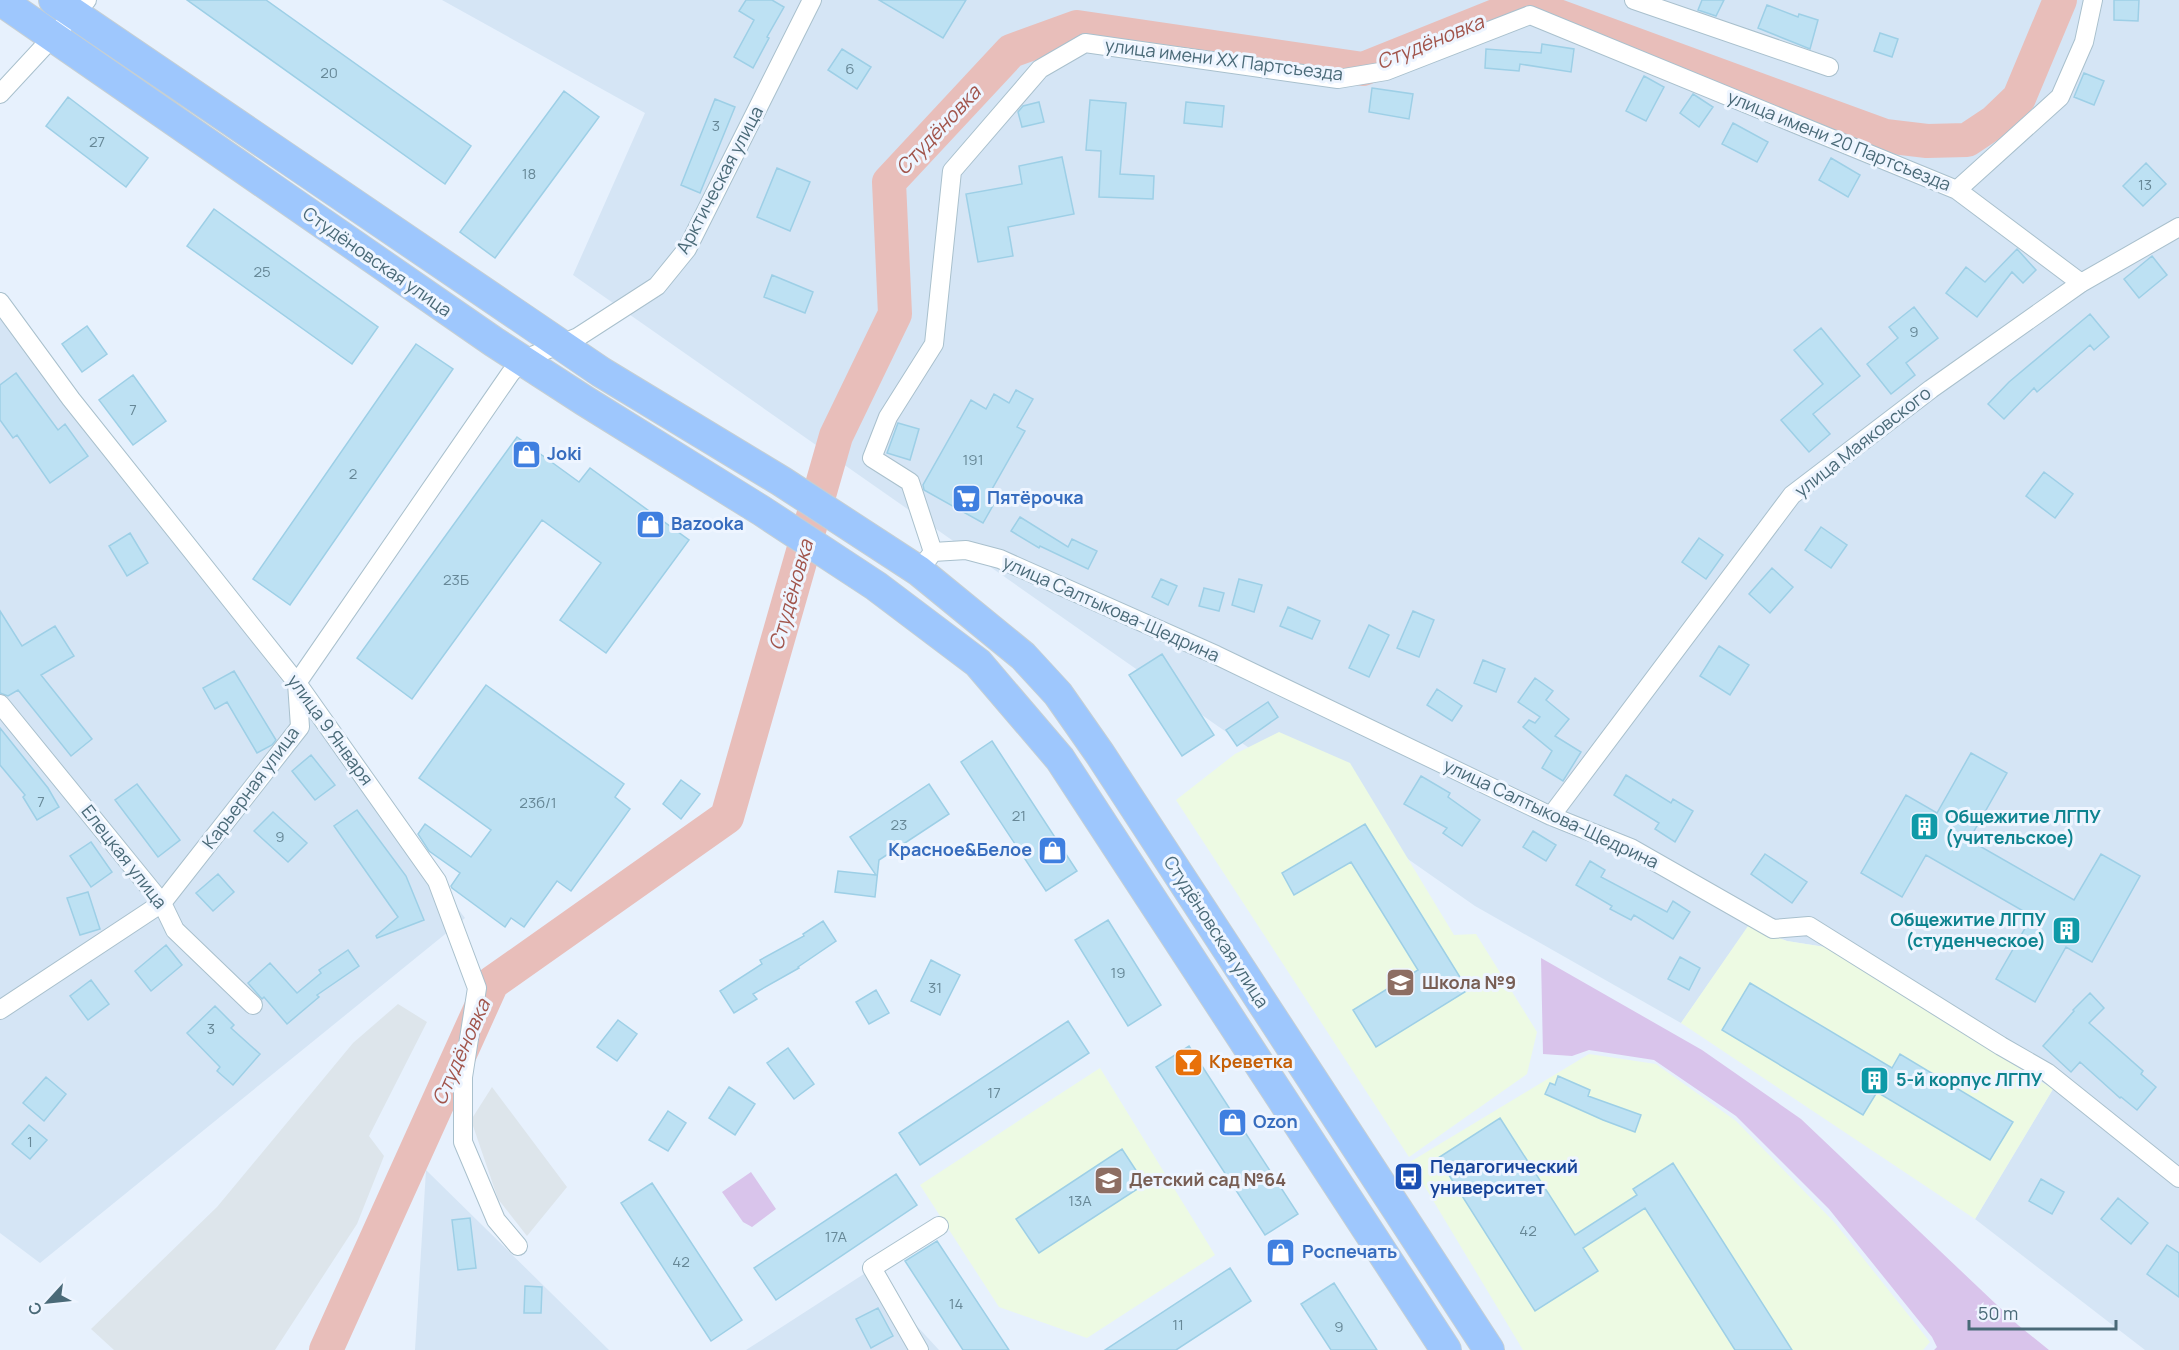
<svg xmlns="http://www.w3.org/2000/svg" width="2179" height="1350" viewBox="0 0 2179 1350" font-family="Manrope,sans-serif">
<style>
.residential{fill:#d5e5f5}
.industrial{fill:#dde5eb}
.education{fill:#edfae3}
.green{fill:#d9c4eb}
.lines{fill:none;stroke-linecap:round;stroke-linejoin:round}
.river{stroke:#e8beba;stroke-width:34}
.building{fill:#bde1f3;stroke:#9dcfe6;stroke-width:1.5}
.street-casing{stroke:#a9c0cd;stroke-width:20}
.primary-casing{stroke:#c5cfd4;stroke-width:32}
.street{stroke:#fff;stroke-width:18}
.primary{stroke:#9ec7fd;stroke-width:30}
.labels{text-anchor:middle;stroke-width:6;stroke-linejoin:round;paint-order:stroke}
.number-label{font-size:15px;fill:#678897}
.street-label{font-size:18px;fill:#4a6a78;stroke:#eef5ff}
.shop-label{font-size:18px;font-weight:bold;fill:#366cbe;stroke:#eef5ff;text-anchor:start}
.culture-label{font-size:18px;font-weight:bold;fill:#0d838f;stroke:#eef5ff;text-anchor:start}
.education-label{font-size:18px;font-weight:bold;fill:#785e54;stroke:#eef5ff;text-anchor:start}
.food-label{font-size:18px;font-weight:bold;fill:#c56008;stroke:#eef5ff;text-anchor:start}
.transit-label{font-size:18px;font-weight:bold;fill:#164399;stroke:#eef5ff;text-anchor:start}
.water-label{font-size:20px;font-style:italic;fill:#a1544b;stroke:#eef5ff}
</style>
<rect width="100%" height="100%" fill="#e7f1fd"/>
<path class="residential" d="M442,0H2179V1350H2145L1975,1219L2053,1089L1825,947L1787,941L1748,927L1681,1023L1475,906L573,275L645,113Z
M0,315L465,918L40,1263L0,1233Z
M426,1170L609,1350H415Z
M867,1272L939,1350H746Z"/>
<path class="industrial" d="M398,1004L427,1022L369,1136L384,1156L357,1224L275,1350H114L91,1329L217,1207L353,1043Z
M492,1087L567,1187L527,1236L498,1199L471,1120Z"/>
<path class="education" d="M1279,732L1350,763L1454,935L1476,934L1537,1032L1527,1074L1409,1157L1176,800L1235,754Z
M1748,926L1787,941L1825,947L2053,1089L1975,1219L1681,1023Z
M1589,1054L1656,1064L1736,1121L1835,1223L1930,1342L1923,1350H1523L1410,1162Z
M1100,1068L1215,1255L1087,1338L999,1307L920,1185Z"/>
<path class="green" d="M1541,958L1702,1050L1801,1119L2018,1325L2049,1350H1934L1937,1347L1932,1337L1829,1209L1736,1116L1654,1060L1589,1050L1572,1056L1543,1054Z
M751,1172L776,1209L752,1227L743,1222L722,1192Z"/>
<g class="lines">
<path class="river" d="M326,1350L492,983L727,817L836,436L895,314L889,182L1011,51L1077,27L1363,69L1525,4L1885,136L1927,141L1967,140L1994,122L2019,98L2060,0"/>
</g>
<path class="building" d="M187,0H266L471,146L445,184Z
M746,0H772L784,7L767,37L769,38L753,68L734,57L754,20L739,11Z
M879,0H966L943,38Z
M1702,0H1724L1716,16L1698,10Z
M2114,0H2139L2138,21L2114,20Z
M1767,5L1798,17L1799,14L1818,20L1810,49L1758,28Z
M1880,33L1898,39L1892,57L1874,51Z
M1542,44L1574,49L1571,72L1520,64L1519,71L1485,68L1486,49L1541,53Z
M842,49L871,67L857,89L828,70Z
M2084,73L2104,81L2094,105L2074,97Z
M1644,76L1664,87L1646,121L1626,111Z
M1372,88L1413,94L1409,119L1369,112Z
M564,91L599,117L495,258L460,232Z
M1693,94L1713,107L1699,127L1680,113Z
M68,97L148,158L126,187L46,126Z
M715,99L735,107L700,193L681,185Z
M1090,100L1126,103L1120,174L1154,176L1153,199L1099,197L1101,151L1086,150Z
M1039,102L1044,122L1022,127L1018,112L1023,106Z
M1186,102L1224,106L1222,127L1184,123Z
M1733,123L1768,142L1757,162L1722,144Z
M1062,157L1074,214L1008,227L1013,256L978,262L966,194L1022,184L1019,166Z
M1831,158L1860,175L1848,197L1819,180Z
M2146,163L2166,184L2143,206L2123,186Z
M777,168L810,182L790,231L757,217Z
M214,209L378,327L352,364L187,246Z
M2017,249L2036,270L2023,283L2012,272L1977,317L1946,293L1966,267L1985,282Z
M2152,256L2167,275L2139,298L2124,279Z
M772,275L813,292L805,313L764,297Z
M1914,307L1938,338L1906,363L1915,375L1891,394L1867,364L1898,338L1889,327Z
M2090,314L2109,337L2094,350L2090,345L2037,392L2034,388L2004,419L1988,404L2009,382Z
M87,326L107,354L82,372L62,344Z
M1821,328L1860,376L1813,414L1830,434L1809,452L1781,420L1823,384L1794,350Z
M416,344L453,369L290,605L253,579Z
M16,373L58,430L65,424L88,456L50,483L17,435L13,438L0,420V385Z
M133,375L166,421L133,445L99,400Z
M1016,390L1033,399L1017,427L1025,431L991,491L999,495L983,523L924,490L923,485L971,400L986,409L994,394L1009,403Z
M898,423L919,429L910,460L887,453Z
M517,437L579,482L590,468L689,540L606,653L560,620L601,563L542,520L412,699L357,658Z
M2044,472L2073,494L2055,518L2026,496Z
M1020,517L1068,547L1072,539L1097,551L1088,569L1040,546L1039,548L1011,531Z
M1821,527L1847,545L1831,568L1805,550Z
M130,533L148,563L127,576L109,546Z
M1699,538L1723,555L1706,579L1682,562Z
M1772,568L1793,587L1770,613L1749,594Z
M1161,579L1177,586L1168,605L1152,597Z
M1239,579L1262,585L1254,612L1232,605Z
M1204,588L1224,593L1219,611L1199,606Z
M1288,607L1320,621L1312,639L1280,626Z
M0,611L22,646L55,626L74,656L41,675L92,739L71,756L18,690L8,696L0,693Z
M1413,611L1434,620L1419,657L1397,648Z
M1369,625L1389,635L1369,677L1349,668Z
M1719,646L1749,665L1730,695L1700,676Z
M1162,654L1214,735L1182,756L1129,675Z
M1483,660L1505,669L1496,692L1474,683Z
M234,671L276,740L272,745L257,753L227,702L215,709L203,688Z
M1535,678L1553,691L1546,700L1569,719L1555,736L1581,752L1563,781L1542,768L1552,751L1523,727L1529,720L1535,723L1540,717L1518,702Z
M486,685L624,784L615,797L630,809L571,891L557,881L524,927L511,918L505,927L452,888L451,886L460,873L429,851L418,834L425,824L471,857L491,830L419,778Z
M1437,689L1462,706L1452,721L1427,705Z
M1268,702L1278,717L1237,746L1226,730Z
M0,728L48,788L59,807L37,820L23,797L25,795L0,765Z
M992,741L1077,871L1046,891L961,762Z
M1971,753L2007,773L1969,840L2074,900L2101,854L2140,876L2092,962L2066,947L2035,1002L1996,979L2032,916L1926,855L1902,897L1861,873L1906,795L1937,813Z
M311,755L335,785L315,800L292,771Z
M1626,775L1671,803L1673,799L1693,811L1675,842L1655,829L1659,823L1614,795Z
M1421,776L1450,793L1448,797L1480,820L1462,846L1443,833L1447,828L1404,804Z
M681,780L700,794L681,819L663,804Z
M137,784L180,840L158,857L115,800Z
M929,784L949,814L879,860L875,897L835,892L838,871L876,875L850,837Z
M357,810L406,876L424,920L377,938L376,936L398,917L334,826Z
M273,812L307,843L288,862L254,831Z
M1365,824L1468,990L1376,1047L1353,1010L1418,970L1351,862L1294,895L1282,873Z
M1533,831L1556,845L1546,861L1523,847Z
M91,842L112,872L91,887L70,856Z
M1765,854L1807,882L1792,903L1751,874Z
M1590,861L1605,870L1601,877L1667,912L1673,901L1690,912L1673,939L1634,915L1631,920L1610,909L1612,906L1576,885Z
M218,874L234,892L213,911L196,893Z
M88,892L100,929L80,935L67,898Z
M1108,920L1161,1005L1128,1026L1075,940Z
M823,921L836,941L798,967L799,968L753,994L757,999L734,1013L720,991L762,964L760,960L804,936L803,934Z
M166,945L182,965L151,991L135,971Z
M348,950L359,966L317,995L319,997L287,1024L264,997L262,999L248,983L270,963L297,993L321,973L319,970Z
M1680,957L1700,968L1689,990L1668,979Z
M931,960L960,975L940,1015L911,1001Z
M91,980L109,1004L88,1020L70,996Z
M1750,983L1892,1068L1900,1054L2013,1122L1990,1160L1877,1092L1863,1115L1722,1030Z
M876,990L889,1013L869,1024L856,1002Z
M2090,993L2104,1008L2089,1023L2143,1071L2141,1074L2156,1087L2137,1110L2121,1097L2120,1098L2080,1062L2071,1072L2043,1046L2074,1011L2073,1010Z
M215,1006L234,1025L231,1028L260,1054L233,1085L217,1071L220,1067L187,1033Z
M618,1020L637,1034L617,1061L597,1047Z
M1068,1021L1089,1053L920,1165L899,1133Z
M1189,1046L1298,1214L1265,1235L1156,1067Z
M788,1048L814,1084L794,1099L767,1063Z
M1558,1076L1590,1090L1588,1096L1641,1115L1635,1132L1603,1120L1545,1094L1550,1083L1555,1085Z
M46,1077L66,1094L44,1121L23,1103Z
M729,1087L755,1104L735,1135L709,1118Z
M668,1111L686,1123L668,1151L649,1140Z
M1500,1118L1575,1235L1637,1195L1633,1189L1673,1163L1792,1350H1735L1645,1208L1583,1248L1598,1271L1535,1311L1438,1158Z
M29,1125L47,1140L30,1159L12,1144Z
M1122,1149L1145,1184L1039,1253L1016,1219Z
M896,1174L917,1205L776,1300L754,1268Z
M2041,1179L2064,1192L2052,1214L2029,1201Z
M652,1183L742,1320L711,1341L621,1203Z
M2118,1198L2148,1223L2131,1244L2101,1219Z
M470,1218L476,1268L458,1270L452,1220Z
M937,1241L1009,1350H963L905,1261Z
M2167,1245L2179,1253V1297L2147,1274Z
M1230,1268L1251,1301L1176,1350H1105Z
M1334,1283L1377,1350H1331L1301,1304Z
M525,1286L542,1287L541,1313H524Z
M878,1308L893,1336L871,1348L856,1319Z"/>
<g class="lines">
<defs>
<path id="street" d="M1634,0L1829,67
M0,94L87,0
M1957,190L2081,283
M0,302L71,399L297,683L437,881L477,988L463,1077V1142L496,1220L518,1246
M933,552L910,482L872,458L888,417L934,344L952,171L1040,69L1085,43L1338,79L1386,71L1530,15L1957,190L2060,97L2084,42L2093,0
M927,560L933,552L966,550L1000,559L1216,655L1551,816L1631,848L1773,929L1809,926L2001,1046L2048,1073L2179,1178
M0,704L162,903L175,930L253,1005
M1551,816L1792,495L1931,389L2081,283L2179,227
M0,1010L162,903L300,727L297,683L510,374L522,360L578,337L657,286L687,249L812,0
M919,1350L872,1268L939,1226"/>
<path id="primary" d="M0,0L494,342L585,401L762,511L876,586L978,663L1060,759L1446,1350
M54,0L601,372L781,481L919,571L1023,656L1058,694L1100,754L1489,1350"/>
</defs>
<use href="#street" class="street-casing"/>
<use href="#primary" class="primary-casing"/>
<use href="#street" class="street"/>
<use href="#primary" class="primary"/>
</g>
<defs>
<symbol id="shop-square" viewBox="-11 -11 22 22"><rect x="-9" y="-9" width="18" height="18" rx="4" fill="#3f7fe0" stroke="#eef5ff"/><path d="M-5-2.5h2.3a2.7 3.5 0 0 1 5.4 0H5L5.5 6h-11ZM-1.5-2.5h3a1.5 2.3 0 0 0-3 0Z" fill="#fff"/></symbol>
<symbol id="supermarket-square" viewBox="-11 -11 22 22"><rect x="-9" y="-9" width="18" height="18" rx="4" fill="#3f7fe0" stroke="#eef5ff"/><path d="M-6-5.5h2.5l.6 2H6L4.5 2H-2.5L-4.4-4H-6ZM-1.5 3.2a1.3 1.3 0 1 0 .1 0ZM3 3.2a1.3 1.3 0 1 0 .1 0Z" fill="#fff"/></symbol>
<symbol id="building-square" viewBox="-11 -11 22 22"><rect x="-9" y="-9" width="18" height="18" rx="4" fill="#0f9aa8" stroke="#eef5ff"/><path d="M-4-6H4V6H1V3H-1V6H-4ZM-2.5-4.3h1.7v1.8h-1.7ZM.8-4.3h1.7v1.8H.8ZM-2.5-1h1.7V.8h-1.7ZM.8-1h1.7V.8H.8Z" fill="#fff"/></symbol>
<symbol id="school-square" viewBox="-11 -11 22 22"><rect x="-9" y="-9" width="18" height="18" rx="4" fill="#8d6e63" stroke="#eef5ff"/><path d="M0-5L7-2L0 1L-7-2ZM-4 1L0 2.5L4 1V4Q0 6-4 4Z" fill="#fff"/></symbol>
<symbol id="bar-square" viewBox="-11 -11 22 22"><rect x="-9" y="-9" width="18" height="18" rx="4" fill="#e8710a" stroke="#eef5ff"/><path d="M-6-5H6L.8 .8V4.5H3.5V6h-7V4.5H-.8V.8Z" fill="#fff"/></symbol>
<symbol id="bus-square" viewBox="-11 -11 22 22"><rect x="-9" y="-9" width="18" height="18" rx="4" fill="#1a4fb4" stroke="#eef5ff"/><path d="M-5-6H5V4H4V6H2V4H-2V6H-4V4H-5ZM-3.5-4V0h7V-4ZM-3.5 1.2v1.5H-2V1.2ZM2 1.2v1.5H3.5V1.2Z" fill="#fff"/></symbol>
</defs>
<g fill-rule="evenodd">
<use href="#shop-square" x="510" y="438" width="33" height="33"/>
<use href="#supermarket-square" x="950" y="482" width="33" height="33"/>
<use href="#shop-square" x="634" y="508" width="33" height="33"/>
<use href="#building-square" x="1908" y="810" width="33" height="33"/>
<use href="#shop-square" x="1036" y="834" width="33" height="33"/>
<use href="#building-square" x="2050" y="914" width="33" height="33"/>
<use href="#school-square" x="1384" y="966" width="33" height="33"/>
<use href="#bar-square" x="1172" y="1046" width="33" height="33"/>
<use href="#building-square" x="1858" y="1064" width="33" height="33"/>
<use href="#shop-square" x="1216" y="1106" width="33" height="33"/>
<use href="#bus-square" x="1392" y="1160" width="33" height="33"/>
<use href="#school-square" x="1092" y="1164" width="33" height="33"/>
<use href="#shop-square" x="1264" y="1236" width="33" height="33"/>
</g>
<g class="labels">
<g class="number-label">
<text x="850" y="74">6</text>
<text x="329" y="78">20</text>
<text x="716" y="131">3</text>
<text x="97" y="147">27</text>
<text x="529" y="179">18</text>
<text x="2145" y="190">13</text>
<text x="262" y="277">25</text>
<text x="1914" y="337">9</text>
<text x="133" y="415">7</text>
<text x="973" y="465">191</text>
<text x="353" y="479">2</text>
<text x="456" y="585">23Б</text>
<text x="41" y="807">7</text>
<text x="538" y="808">23б/1</text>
<text x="1019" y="821">21</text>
<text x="899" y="830">23</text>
<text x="280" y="842">9</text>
<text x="1118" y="978">19</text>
<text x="935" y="993">31</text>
<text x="211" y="1034">3</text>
<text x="994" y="1098">17</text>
<text x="30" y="1147">1</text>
<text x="1080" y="1206">13А</text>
<text x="1528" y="1236">42</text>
<text x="836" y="1242">17А</text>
<text x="681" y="1267">42</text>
<text x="956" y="1309">14</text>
<text x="1178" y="1330">11</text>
<text x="1339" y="1332">9</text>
</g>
<g class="street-label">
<text transform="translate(1224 60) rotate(7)" y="6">улица имени ХХ Партсъезда</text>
<text transform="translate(1839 141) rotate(22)" y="6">улица имени 20 Партсъезда</text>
<text transform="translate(720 180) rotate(-62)" y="6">Арктическая улица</text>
<text transform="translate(377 262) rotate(35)" y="6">Студёновская улица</text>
<text transform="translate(1863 442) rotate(-38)" y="6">улица Маяковского</text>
<text transform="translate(1111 609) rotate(24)" y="6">улица Салтыкова-Щедрина</text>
<text transform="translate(330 730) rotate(54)" y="6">улица 9 Января</text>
<text transform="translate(251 788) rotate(-53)" y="6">Карьерная улица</text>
<text transform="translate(1551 814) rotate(25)" y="6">улица Салтыкова-Щедрина</text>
<text transform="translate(124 857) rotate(52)" y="6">Елецкая улица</text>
<text transform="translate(1216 932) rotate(57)" y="6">Студёновская улица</text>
</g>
<g class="shop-label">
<text x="547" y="460">Joki</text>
<text x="987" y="504">Пятёрочка</text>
<text x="671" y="530">Bazooka</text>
<text x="1032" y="856" text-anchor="end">Красное&amp;Белое</text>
<text x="1253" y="1128">Ozon</text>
<text x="1302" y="1258">Роспечать</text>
</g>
<g class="culture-label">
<text x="1945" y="823">Общежитие ЛГПУ<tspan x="1945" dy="21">(учительское)</tspan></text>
<text x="2046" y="926" text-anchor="end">Общежитие ЛГПУ<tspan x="2046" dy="21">(студенческое)</tspan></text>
<text x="1896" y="1086">5-й корпус ЛГПУ</text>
</g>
<g class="education-label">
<text x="1422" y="989">Школа №9</text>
<text x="1129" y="1186">Детский сад №64</text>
</g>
<g class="food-label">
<text x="1209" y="1068">Креветка</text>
</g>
<g class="transit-label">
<text x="1430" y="1173">Педагогический<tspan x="1430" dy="21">университет</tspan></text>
</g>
<g class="water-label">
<text transform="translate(1430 42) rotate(-22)" y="7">Студёновка</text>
<text transform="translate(938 130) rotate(-47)" y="7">Студёновка</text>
<text transform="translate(791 595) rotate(-74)" y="7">Студёновка</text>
<text transform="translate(461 1052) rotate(-66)" y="7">Студёновка</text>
</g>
</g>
<g transform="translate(48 1302) rotate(243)" stroke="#eef5ff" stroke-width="4.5" paint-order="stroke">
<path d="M0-4.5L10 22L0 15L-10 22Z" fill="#4a6a78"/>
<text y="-9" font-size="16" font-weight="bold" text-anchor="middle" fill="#4a6a78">С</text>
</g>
<path d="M1969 1320v9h147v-9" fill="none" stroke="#4a6a78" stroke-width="3"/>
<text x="1978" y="1320" font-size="18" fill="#4a6a78" stroke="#eef5ff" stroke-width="4.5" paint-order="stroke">50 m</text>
</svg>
